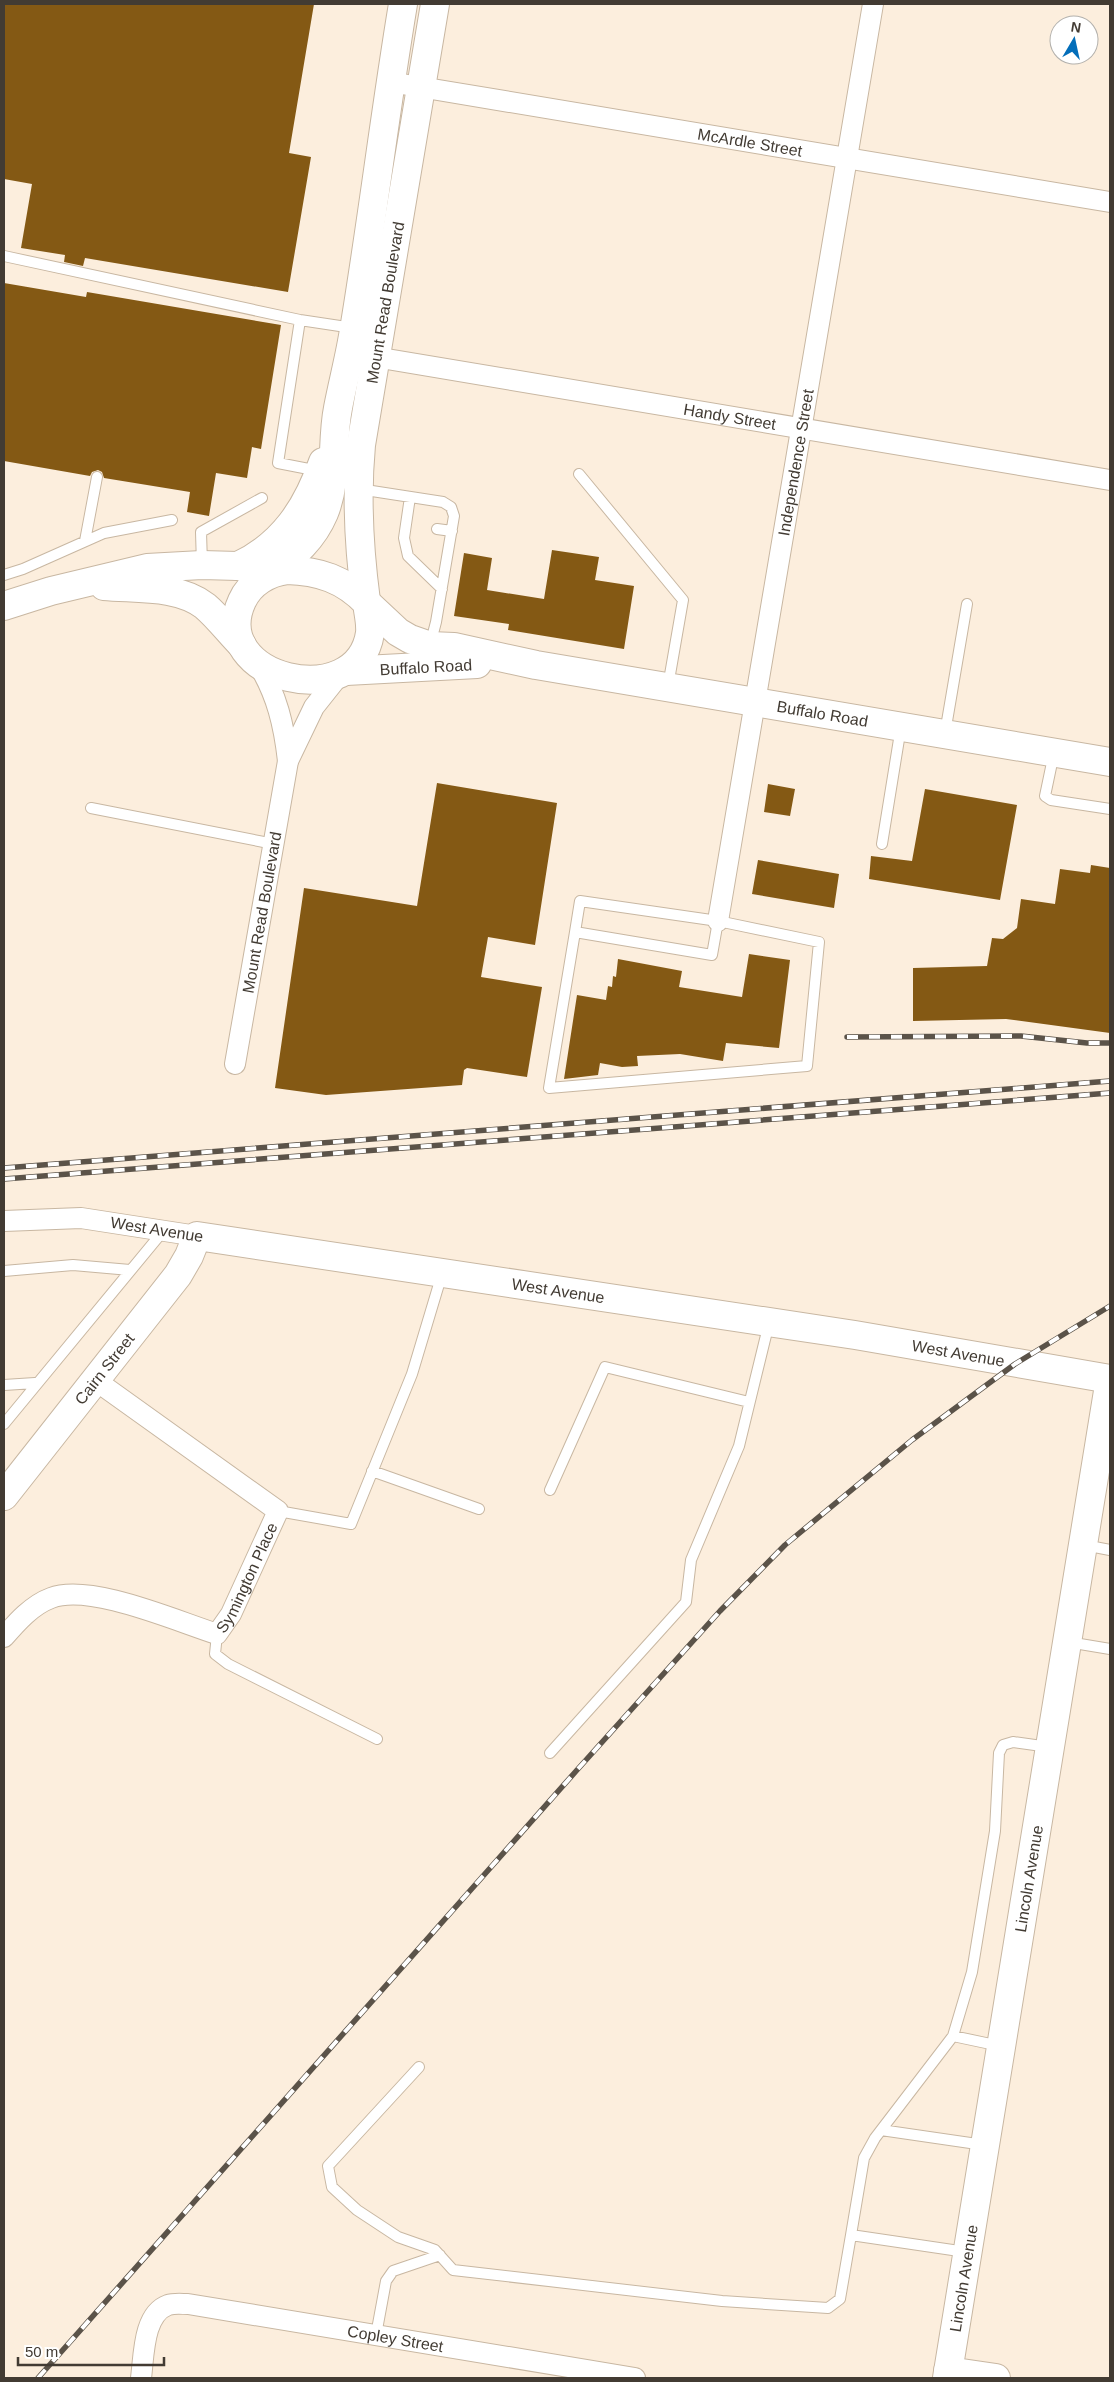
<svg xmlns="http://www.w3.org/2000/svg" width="1114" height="2382" viewBox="0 0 1114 2382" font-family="Arial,sans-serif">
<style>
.building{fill:#845914}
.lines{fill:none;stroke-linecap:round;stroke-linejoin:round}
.lane-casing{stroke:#c8b7a2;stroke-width:12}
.street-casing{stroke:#c8b7a2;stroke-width:22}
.secondary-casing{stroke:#c8b7a2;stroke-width:30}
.lane{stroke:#fff;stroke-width:10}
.street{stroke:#fff;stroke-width:20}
.secondary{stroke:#fff;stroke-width:28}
.rail-casing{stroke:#5b5349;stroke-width:5.5}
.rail{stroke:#fff;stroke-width:4;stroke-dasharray:11;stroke-linecap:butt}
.labels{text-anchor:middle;stroke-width:5;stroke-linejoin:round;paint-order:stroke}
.street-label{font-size:16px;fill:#423b33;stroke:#fff}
</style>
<rect width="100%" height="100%" fill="#fceedd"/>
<path class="building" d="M4,4H314L289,153L311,157L288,292L85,258L83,266L64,262L65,255L21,248L32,184L4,179Z
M4,283L86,297L87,292L281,325L261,449L252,447L247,478L216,473L209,516L187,512L190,492L104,478L102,472L98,470L92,472L90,476L4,461Z
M552,550L599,557L595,580L634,586L624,649L508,630L509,624L454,616L464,553L492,558L487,590L544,599Z
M437,783L557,803L535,945L488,937L481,977L542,987L527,1077L467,1068L464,1070L462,1085L326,1095L275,1088L304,888L417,906Z
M768,784L795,789L790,816L764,812Z
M925,789L1017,805L1000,900L869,879L871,856L912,861Z
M758,860L839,874L834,908L752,894Z
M1091,865L1110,868V1033L1006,1019L913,1021V968L987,966L992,938L1003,939L1017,928L1021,899L1055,904L1060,869L1090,873Z
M749,954L790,960L779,1048L726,1043L723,1061L680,1054L637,1056L638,1066L622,1067L600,1063L598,1075L564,1079L577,995L606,1000L608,986L612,987L613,976L616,977L618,959L682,971L679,987L742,997Z"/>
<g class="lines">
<defs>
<path id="lane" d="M4,256L300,320L353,328
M300,320L278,463L319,471
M579,474L683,600L668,686
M359,489L443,502L451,507L454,516L436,622L430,645
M410,497L404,538L408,556L442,589
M437,529L452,531
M85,541L97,477
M202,564L201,532L262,498
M4,575L23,569L104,533L172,520
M945,733L967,604
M1054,753L1045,796L1051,800L1110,809
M91,808L274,844
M882,844L901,727
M575,932L580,901L718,921L819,942L807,1066L549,1088L575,932L712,955L718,921
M4,1271L73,1265L130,1270
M4,1385L35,1383
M4,1424L164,1230
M372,1471L479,1509
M550,1490L605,1367L749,1402
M278,1511L351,1524L412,1374L442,1274
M1084,1545L1110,1550
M217,1634L215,1654L228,1664L377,1739
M1068,1642L1110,1649
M550,1753L686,1602L691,1560L739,1446L769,1323
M953,2036L972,1972L995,1831L999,1753L1003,1745L1013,1742L1049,1747
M419,2067L328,2166L332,2187L357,2210L398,2237L435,2250L453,2270L722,2301L828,2308L840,2299L851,2235L966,2252
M881,2130L984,2145
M851,2235L864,2158L875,2138L953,2036L1000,2046
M376,2335L386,2281L393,2271L440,2255"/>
<g id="street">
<path id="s1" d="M390,82L1110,202"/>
<path id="s2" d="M363,355L1110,480"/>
<path d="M258,664C277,695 284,725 288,761"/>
<path id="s3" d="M718,921L873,4"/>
<path id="s4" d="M235,1064L288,761L314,707L341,673"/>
<path d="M4,1221L81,1218L197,1236"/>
<path id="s5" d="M4,1637C17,1622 32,1605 51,1598C90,1583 176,1621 217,1634L231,1614L278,1511L95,1380"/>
<path id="s6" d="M141,2378C144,2356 143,2314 168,2305C174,2303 182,2304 188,2304L635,2378"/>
</g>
<g id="secondary">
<path d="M238,566C283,545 307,508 323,462"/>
<path d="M287,570C319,571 344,579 367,603C368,612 371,623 370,633C358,715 206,679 242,601C250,583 269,572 287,570Z"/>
<path d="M273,572C295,554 313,539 324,513C338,479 331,442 338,408C343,382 350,356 354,330C372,222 385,112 403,4"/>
<path d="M104,586C136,589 178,585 205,606C218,617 230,633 242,645"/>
<path id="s7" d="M366,601C359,549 356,498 361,445L435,4"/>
<path id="s8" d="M367,603L398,632L410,639L430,646L454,647L536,665L1110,762"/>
<path d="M4,606L51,591L147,568L202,565L238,566L272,572"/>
<path id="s9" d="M346,671L477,664"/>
<path id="s10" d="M4,1496L178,1275L189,1256L197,1236L855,1335L1110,1379"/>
<path d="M948,2371L996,2378"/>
<path id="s11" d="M947,2378L1110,1379"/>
</g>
</defs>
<use href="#lane" class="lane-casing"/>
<use href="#street" class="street-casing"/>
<use href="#secondary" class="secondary-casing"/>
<use href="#lane" class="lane"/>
<use href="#street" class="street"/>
<use href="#secondary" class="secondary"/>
<defs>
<path id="rail" d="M847,1037L1021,1036L1087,1043H1110
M4,1168L1110,1081
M4,1179L1110,1093
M38,2378L577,1770L720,1611L785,1545L912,1440L1015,1364L1110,1306"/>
</defs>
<use href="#rail" class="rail-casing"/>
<use href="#rail" class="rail"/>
</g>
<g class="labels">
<g class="street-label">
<text dy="6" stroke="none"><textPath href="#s1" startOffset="365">McArdle Street</textPath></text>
<text dy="6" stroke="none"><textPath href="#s7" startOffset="301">Mount Read Boulevard</textPath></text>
<text dy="6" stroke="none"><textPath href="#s2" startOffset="372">Handy Street</textPath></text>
<text dy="6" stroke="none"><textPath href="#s3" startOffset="465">Independence Street</textPath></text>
<text dy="6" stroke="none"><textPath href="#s9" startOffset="80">Buffalo Road</textPath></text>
<text dy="6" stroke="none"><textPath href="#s8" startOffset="476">Buffalo Road</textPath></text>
<text dy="6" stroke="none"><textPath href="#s4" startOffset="154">Mount Read Boulevard</textPath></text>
<text transform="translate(157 1229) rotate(9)" y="6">West Avenue</text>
<text dy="6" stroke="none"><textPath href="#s10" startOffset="690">West Avenue</textPath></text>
<text dy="6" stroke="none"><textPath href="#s10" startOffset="1095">West Avenue</textPath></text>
<text dy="6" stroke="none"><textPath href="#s10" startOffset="162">Cairn Street</textPath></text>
<text dy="6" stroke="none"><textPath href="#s5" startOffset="298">Symington Place</textPath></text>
<text dy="6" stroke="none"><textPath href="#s11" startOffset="506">Lincoln Avenue</textPath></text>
<text dy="6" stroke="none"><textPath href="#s11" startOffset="101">Lincoln Avenue</textPath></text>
<text dy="6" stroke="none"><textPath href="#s6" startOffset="312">Copley Street</textPath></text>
</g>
</g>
<rect width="1114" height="2382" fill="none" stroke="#423b33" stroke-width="10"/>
<g transform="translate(1074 40) rotate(9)"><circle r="24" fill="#ffffff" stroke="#b3b1ad"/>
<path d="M0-4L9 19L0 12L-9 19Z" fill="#036eba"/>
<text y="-8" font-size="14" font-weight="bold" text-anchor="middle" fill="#423b33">N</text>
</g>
<path d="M18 2357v8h146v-8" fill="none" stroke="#423b33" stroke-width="2.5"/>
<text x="25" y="2357" font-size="15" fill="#423b33" stroke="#ffffff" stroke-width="4" paint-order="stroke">50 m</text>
</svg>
